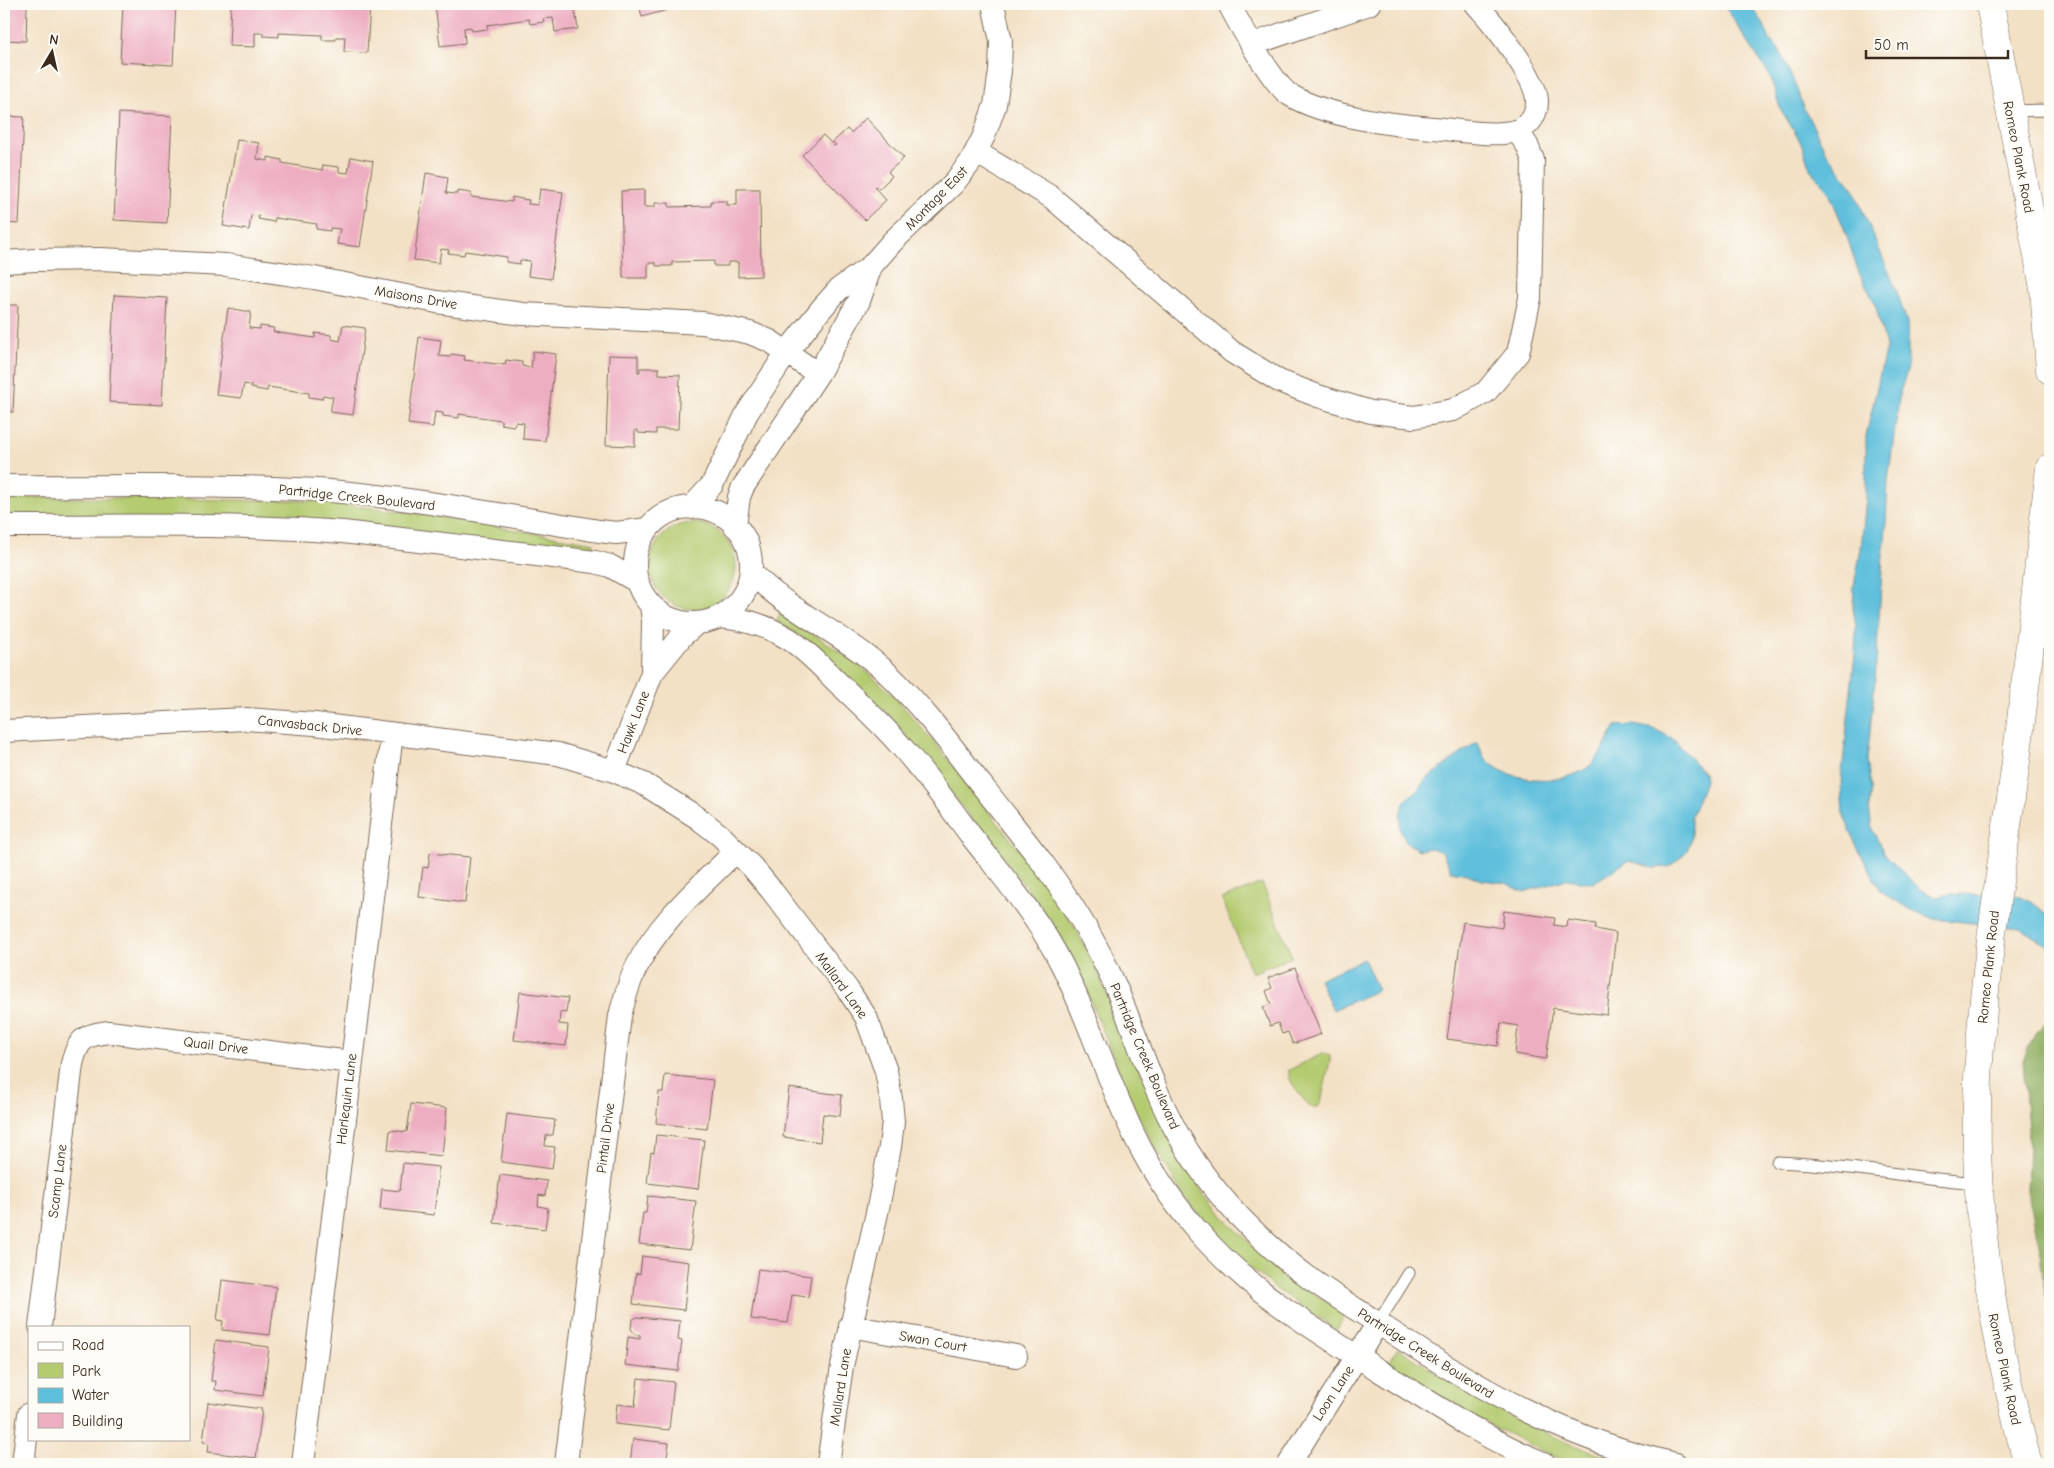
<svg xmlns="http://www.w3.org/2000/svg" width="2054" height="1468" viewBox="0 0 2054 1468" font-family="'Comic Neue',sans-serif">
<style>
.green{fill:#b4cb70;stroke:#787a47}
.forest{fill:#8faf62;stroke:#656c40}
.water{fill:#5ebfdc;stroke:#4c747d}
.building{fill:#eeaec2}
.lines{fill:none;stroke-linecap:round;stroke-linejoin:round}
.service-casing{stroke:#7b6a59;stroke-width:13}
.minor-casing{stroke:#7b6a59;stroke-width:24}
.secondary-casing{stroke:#7b6a59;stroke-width:29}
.service{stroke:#fff;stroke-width:11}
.minor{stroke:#fff;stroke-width:22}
.secondary{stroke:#fff;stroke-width:28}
.labels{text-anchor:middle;stroke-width:5;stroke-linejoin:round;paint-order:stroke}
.street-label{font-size:14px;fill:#3b2a1e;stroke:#fdfcf7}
</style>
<rect width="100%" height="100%" fill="#fdfcf7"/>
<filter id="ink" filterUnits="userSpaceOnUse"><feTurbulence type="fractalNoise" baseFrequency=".02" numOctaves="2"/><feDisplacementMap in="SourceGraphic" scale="10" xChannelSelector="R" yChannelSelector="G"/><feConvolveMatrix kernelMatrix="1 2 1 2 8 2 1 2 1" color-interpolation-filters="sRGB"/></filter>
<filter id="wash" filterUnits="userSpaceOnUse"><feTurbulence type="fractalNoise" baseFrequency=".0096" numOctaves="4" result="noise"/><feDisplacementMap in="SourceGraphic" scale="20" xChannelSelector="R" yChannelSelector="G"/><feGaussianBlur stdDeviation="1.12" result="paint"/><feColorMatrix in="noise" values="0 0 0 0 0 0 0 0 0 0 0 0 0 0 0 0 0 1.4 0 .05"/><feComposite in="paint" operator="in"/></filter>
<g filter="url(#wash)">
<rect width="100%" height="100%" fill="#f3e1c6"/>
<path class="green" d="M4,497L314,501L421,514L594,543L593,551L4,515Z
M650 566a43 43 0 1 1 86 0a43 43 0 1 1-86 0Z
M781,612L859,665L891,693L938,747L1049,888L1074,926L1100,977L1168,1137C1212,1219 1268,1264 1345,1314L1337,1330L1276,1289L1238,1257L1206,1224L1181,1192L1138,1116L1082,980L1062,941L1029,891L901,729L885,711L812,644L777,621Z
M1262,883L1292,957L1252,973L1222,899Z
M1324,1053L1330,1056V1061L1321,1102L1318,1107H1310C1302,1097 1287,1082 1289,1070Z
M1398,1348C1474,1399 1540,1437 1628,1464H1575L1551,1455L1466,1413L1388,1363Z"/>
<path class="forest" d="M2050,1018V1312L2044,1289L2039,1244L2027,1190L2029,1145L2023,1060L2036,1032Z"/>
<path class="water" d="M1723,4H1750L1764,25L1770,40L1778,48L1796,86L1802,105L1827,153L1853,188L1859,202L1896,289L1907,322L1908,345V368L1900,392L1888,480L1885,543L1883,554L1875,681L1867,761L1871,788L1869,808L1872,829L1885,855L1921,890L1935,897L1951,894L2021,896L2034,903L2050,918V947L2020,928L1935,919L1913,911L1893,899L1880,890L1855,843L1843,813L1841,782L1855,654L1856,627L1853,608L1854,586L1861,549L1866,498V436L1886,347L1875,303L1859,273L1844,228L1828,190L1811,171L1800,141L1780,108L1770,76Z
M1633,725L1654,729L1672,738L1704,773L1705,781L1691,818V838L1687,851L1680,858L1669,867L1653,868L1641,864L1628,861L1593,883L1567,879L1524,892L1506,883L1482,880L1467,874L1451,871L1442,852L1431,848L1419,850L1407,843L1400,830V814L1405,801L1417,791L1426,779L1477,742C1480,748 1484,758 1489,762C1511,783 1563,785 1587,768C1600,759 1608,739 1616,726Z
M1364,959L1378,990L1333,1010L1319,979Z"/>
<g id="blocks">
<path class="building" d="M4,4H27L26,41L4,40Z
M123,4H176L173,65L120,62Z
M231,4H370L367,53L344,52L345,37H336V40H322V35L279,33V37L263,36V33H255V47L229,46Z
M435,4H574L578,29L555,32L553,18L543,19L544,22L530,24L529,19L487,25L488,29L472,31L471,27L464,28L465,43L440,46Z
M639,4H665L667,10L642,17Z
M119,113L172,116L167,223L114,220Z
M4,116L24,117L19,224L4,223Z
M866,118L904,158L888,172L892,176L879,189L876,186L875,188L886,200L865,220L802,155L823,135L834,146L836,145L833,142L847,129L851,133Z
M237,140L259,143L257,159L268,161V157L282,160V163L322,170L323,165L339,167V172L348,173L351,157L373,161L360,247L337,244L340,229L330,228V231L316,229L317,224L275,218L274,222L258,219L259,216L251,215L249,230L223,226Z
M426,173L448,177L446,193L457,194V191L471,193V197L512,202V197L522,199L529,200L528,204L538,205L540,189L563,192L551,279L528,276L530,261L520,260V264L506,262L507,257L465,251L464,255L448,253L449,250L441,249L439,263L414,260Z
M737,189H760L761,276L738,277V262H728V266H714V261L672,262V266H656V263H648V278H623L621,191L644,190V207H655V203H669V207L711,206V201H727V205H737Z
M114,295L167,298L162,405L109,402Z
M4,305H18L13,412H4Z
M228,308L251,312L249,328L260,329V326L274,328L273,332L315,338V333L331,335V339L340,341L343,325L365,328L353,415L330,412L333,397L323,395L322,399L309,397V393L268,387L267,391L251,388V385L244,384L241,398L216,395Z
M419,337L441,340L439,356L450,357L451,354L465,356L464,360L505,365L506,360L522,362V366L531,368L533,351L556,354L545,441L523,439L524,423L515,422L514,426L501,424V420L459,414V418L443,416V413L435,412L433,427L408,424Z
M609,355L638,356V372H640V368H659V374L680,375L678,429H656V434L638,433V430H635V446L606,445Z
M430,853L470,857L465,903L419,897L423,867L428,868Z
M1504,911L1555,918L1554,925L1567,927L1568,920L1596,924L1595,929L1616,933L1607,1015L1553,1008L1546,1059L1515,1054L1518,1026L1501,1023L1498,1046L1447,1039L1463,922L1502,928Z
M1295,968L1321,1034L1293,1044L1288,1032L1282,1034L1278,1023L1270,1026L1263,1007L1271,1004L1266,991L1272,988L1268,978Z
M520,992L568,998L566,1013L560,1012L559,1024L568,1025L566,1046L514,1040Z
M665,1075L713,1080L707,1129L656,1123L659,1092H663Z
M789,1088L842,1095L840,1116L823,1114L820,1142L783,1137Z
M411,1104L447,1108L442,1156L388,1150L390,1130L407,1132Z
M507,1114L555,1120L553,1135H546L545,1146L555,1147L552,1169L501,1162Z
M656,1135L704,1140L698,1189L647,1183L651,1152L654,1153Z
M403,1163L439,1167L434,1215L380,1209L382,1189L400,1191Z
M500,1175L547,1181L545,1196L539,1195L538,1206L548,1208L545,1229L494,1223Z
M648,1196L696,1201L690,1250L639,1244L643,1213H646Z
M642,1256L689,1262L684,1310L633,1304L636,1273L640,1274Z
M758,1269L811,1276L808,1297L792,1295L788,1323L751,1319Z
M222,1280L276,1287L270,1335L222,1330L223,1321L217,1320Z
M637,1317L680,1321L678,1340L682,1341L678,1371L625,1365L628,1337L640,1339V1335H636L631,1329L632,1320Z
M216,1340L269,1347L263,1396L215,1390L216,1381H211Z
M638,1378L674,1382L669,1430L615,1424L617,1404L635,1406Z
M208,1402L262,1409L256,1458L208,1452L209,1443L203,1442Z
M633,1439L669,1443L666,1464H630Z"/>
</g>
</g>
<g filter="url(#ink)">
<use href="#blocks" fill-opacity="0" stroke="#7b6a59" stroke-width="1"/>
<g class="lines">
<defs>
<path id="service" d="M2010,111L2050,110
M1777,1162C1844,1164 1911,1178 1978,1183
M1378,1323L1409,1273"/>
<path id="minor" d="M1229,4C1238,22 1274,86 1290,95C1324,116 1392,125 1433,128C1458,130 1492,137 1516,131C1521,130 1525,126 1529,123C1534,117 1537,110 1537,102C1538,79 1492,21 1476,4
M1253,44L1369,4
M976,152L1051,197L1232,352L1279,381L1318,396L1371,412L1414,417L1453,410L1486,392L1518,353L1530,298L1533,160L1527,145L1517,131
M4,262L35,260L100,259L226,265L314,278L437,302L523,314L703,323L750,333L770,341L818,374
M4,486C108,487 214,484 318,490C412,497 507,516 599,531L616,533L648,529
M635 565a58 58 0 1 1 116 0a58 58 0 1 1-116 0Z
M691,508L712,485L747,413L770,378L787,352L822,308L839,289L871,266L893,241L953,184L970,163L984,136L995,105L1000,71L1001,41L993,4
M4,526C117,526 230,523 343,532L595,562L610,566L638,582
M735,526L739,497L743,487L818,374L859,301L871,266
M751,572C789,612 844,634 885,671C917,701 945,737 972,773C995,802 1019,832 1042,862C1067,896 1090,931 1108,970C1134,1024 1149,1084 1179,1136C1211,1193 1257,1239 1309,1278C1334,1296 1361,1312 1387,1329C1479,1389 1568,1441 1676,1464
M651,605L653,621L652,673
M720,617C745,619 768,626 789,639C806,650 821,666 835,680C857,701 880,722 900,745C926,774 949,806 972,837C1004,878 1040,920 1063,967C1090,1022 1108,1082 1135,1137C1151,1170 1172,1201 1196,1229C1247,1289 1313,1329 1380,1371C1434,1405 1486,1439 1545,1464
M4,731L246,719L315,724L558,754L614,771L644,784L698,818L721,836L753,868L772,891L848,990L866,1017L886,1071L891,1099L893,1122L890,1147L877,1213L842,1366L828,1464
M614,771L652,673L682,636L697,623
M850,1326L1016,1356
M40,1327L72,1064C78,1039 84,1035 109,1032L351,1062
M23,1464L29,1414
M303,1464L392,734
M566,1464L620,1016C624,1000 628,984 636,968C658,922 700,887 736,851
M1289,1464L1378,1323"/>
<path id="secondary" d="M1990,4L2044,288L2050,370
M2028,1464C2000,1361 1980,1258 1977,1151C1974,1022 1998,896 2015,769C2028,669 2038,568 2050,468"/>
</defs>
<use href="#service" class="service-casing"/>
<use href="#minor" class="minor-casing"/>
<use href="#secondary" class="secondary-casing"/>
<use href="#service" class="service"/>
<use href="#minor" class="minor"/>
<use href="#secondary" class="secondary"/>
</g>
</g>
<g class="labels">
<g class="street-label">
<text transform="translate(2019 157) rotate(79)" y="5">Romeo Plank Road</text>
<text transform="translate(936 198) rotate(-46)" y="5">Montage East</text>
<text transform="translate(416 297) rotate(10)" y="5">Maisons Drive</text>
<text transform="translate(357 497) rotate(6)" y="5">Partridge Creek Boulevard</text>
<text transform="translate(633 722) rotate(-69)" y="5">Hawk Lane</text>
<text transform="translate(310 725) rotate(6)" y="5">Canvasback Drive</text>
<text transform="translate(1988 967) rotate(-84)" y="5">Romeo Plank Road</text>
<text transform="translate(842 985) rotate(54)" y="5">Mallard Lane</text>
<text transform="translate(216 1045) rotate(7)" y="5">Quail Drive</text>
<text transform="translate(1145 1056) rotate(67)" y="5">Partridge Creek Boulevard</text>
<text transform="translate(346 1099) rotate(-83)" y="5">Harlequin Lane</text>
<text transform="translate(605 1138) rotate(-83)" y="5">Pintail Drive</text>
<text transform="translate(57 1181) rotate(-83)" y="5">Scamp Lane</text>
<text transform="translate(933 1341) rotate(10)" y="5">Swan Court</text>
<text transform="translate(1426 1353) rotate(32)" y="5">Partridge Creek Boulevard</text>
<text transform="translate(2005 1369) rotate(78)" y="5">Romeo Plank Road</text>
<text transform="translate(840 1387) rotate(-81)" y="5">Mallard Lane</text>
<text transform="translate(1333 1393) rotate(-57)" y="5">Loon Lane</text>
</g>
</g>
<rect width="2054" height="1468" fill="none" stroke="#fdfcf7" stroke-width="20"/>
<rect x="28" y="1326" width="162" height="115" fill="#fdfcf7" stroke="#afa8a0"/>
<rect x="38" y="1342" width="25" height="8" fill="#ffffff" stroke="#afa8a0"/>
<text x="72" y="1350" font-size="15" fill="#3b2a1e">Road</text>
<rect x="38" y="1363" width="25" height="15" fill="#b4cb70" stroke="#afa8a0"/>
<text x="72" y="1376" font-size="15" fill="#3b2a1e">Park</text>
<rect x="38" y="1388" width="25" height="15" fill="#5ebfdc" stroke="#afa8a0"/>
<text x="72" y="1400" font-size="15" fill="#3b2a1e">Water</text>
<rect x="38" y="1413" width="25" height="15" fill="#eeaec2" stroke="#afa8a0"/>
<text x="72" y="1426" font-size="15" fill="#3b2a1e">Building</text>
<g transform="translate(52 52) rotate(9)" stroke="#fdfcf7" stroke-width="4" paint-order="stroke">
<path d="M0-4L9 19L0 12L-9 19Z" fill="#3b2a1e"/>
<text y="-8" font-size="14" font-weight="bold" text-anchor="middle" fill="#3b2a1e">N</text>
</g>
<path d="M1866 50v8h142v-8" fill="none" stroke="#3b2a1e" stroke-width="2.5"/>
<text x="1874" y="50" font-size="15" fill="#3b2a1e" stroke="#fdfcf7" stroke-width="4" paint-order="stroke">50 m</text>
</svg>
